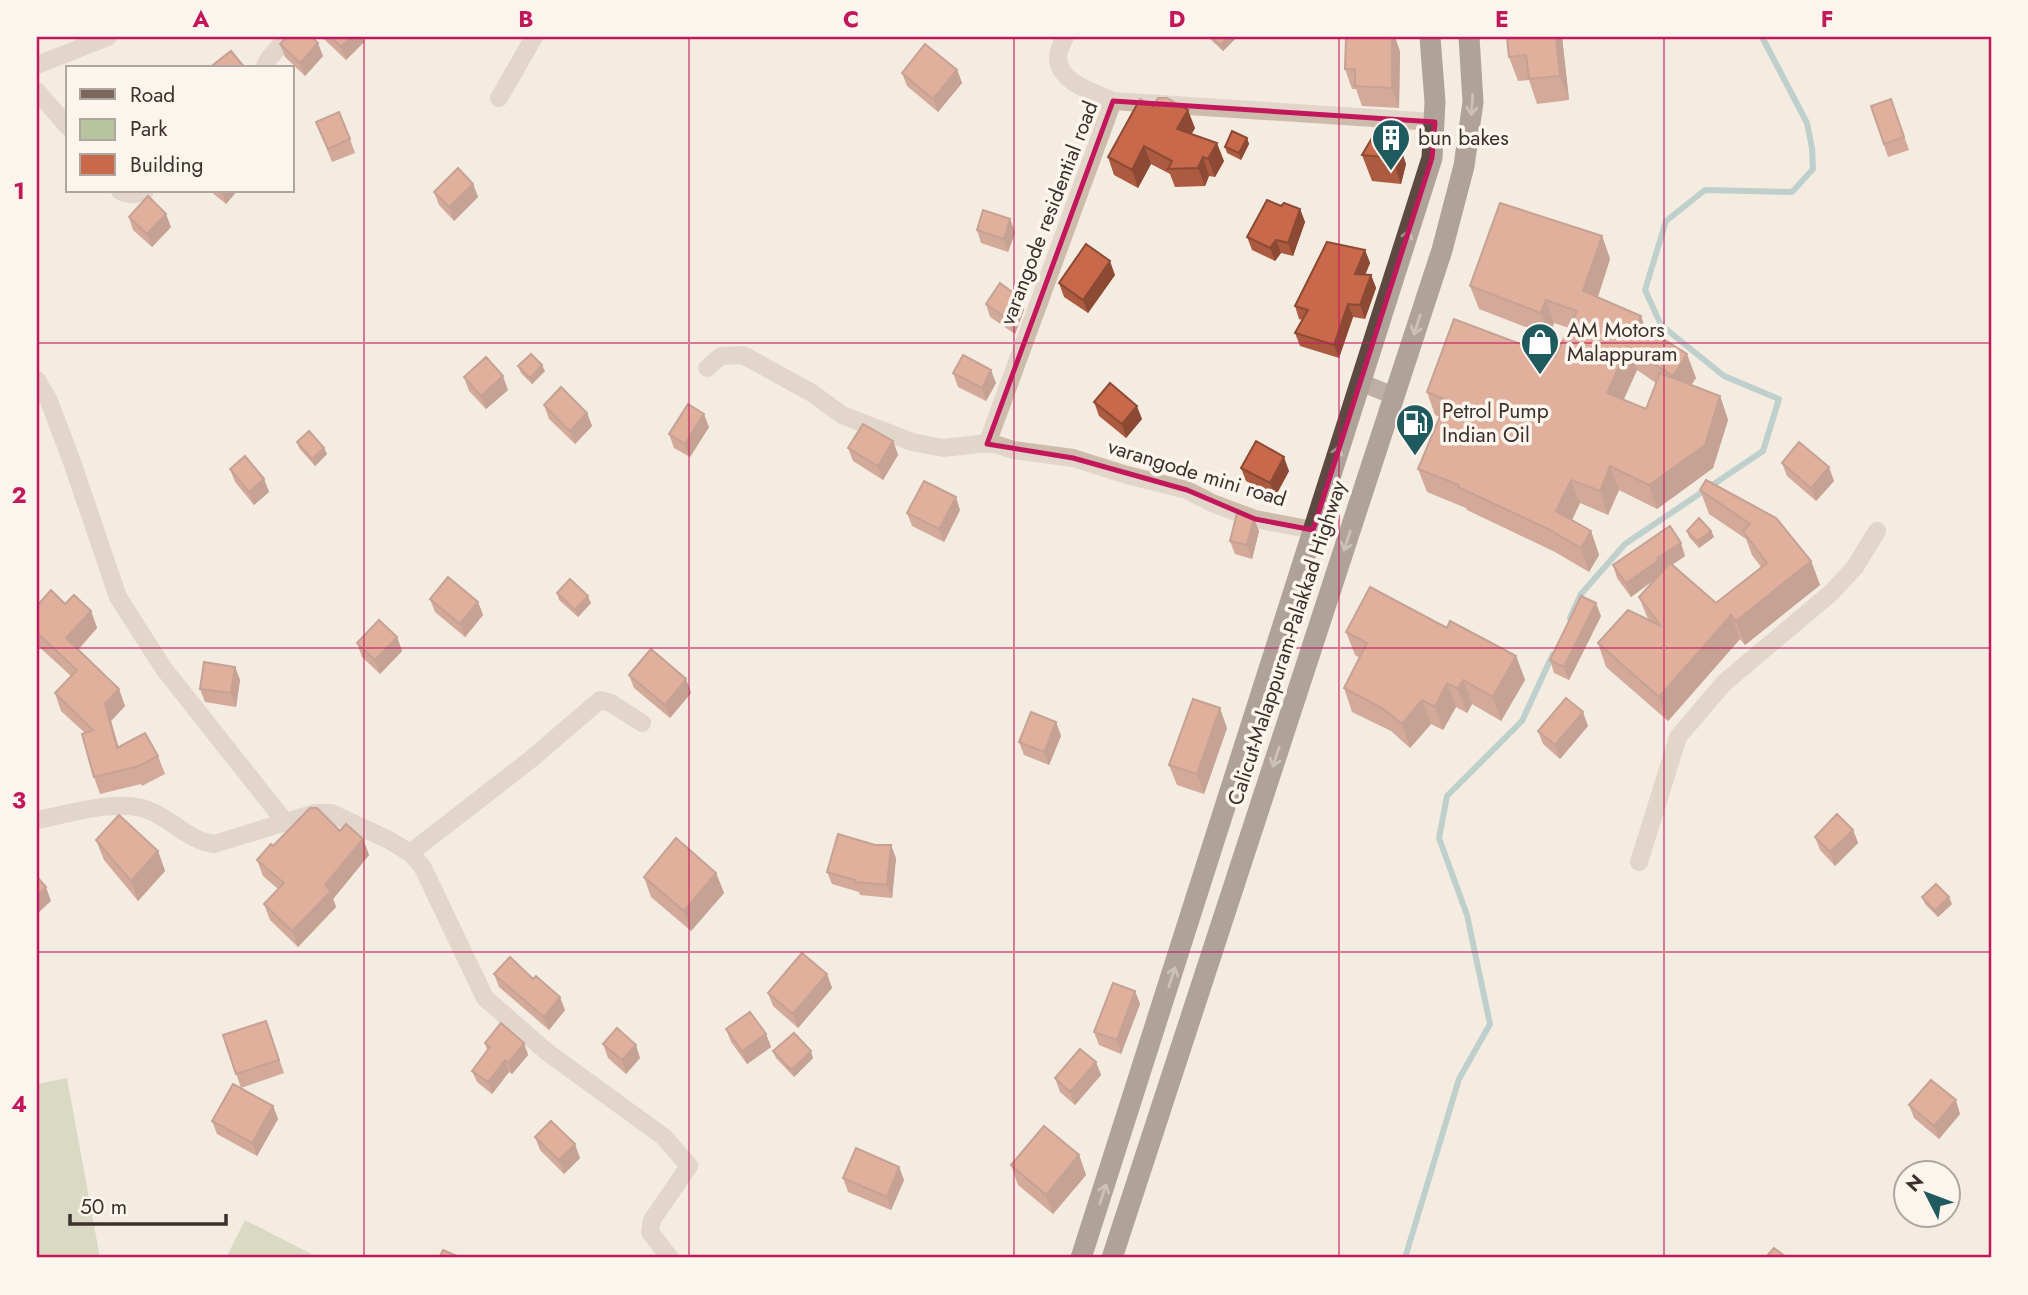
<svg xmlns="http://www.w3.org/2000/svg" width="2028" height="1295" viewBox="0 0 2028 1295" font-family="Jost,sans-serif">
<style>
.green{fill:#b8c4a0}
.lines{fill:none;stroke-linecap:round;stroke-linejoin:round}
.stream{stroke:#7fb0b2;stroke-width:6}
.street{stroke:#cdbbac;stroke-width:18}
.primary{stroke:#7d675c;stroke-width:18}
.highway{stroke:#5c4a42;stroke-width:21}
.wall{fill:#ac5a40;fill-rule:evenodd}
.shaded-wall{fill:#8c4a34}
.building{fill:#c8694b;stroke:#8c4a34;stroke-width:2}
.oneway{stroke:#9c8e87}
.marked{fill:none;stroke:#c2185b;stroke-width:5;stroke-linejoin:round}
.grid{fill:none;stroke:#c2185b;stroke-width:2;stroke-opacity:0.55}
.labels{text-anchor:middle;stroke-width:7;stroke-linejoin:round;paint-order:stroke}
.poi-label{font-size:21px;fill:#3b302b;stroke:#fbf5ee;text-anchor:start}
.street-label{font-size:21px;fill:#3b302b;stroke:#fbf5ee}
.neatline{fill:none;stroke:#c2185b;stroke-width:2.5}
.grid-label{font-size:23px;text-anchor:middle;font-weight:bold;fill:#c2185b}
</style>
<rect width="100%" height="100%" fill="#f4ebe1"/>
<path class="green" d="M67,1078L100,1258H37V1084Z
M245,1220L319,1258H226Z"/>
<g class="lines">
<path class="stream" d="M1570,618L1581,594L1625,544L1763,451L1779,399L1724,376L1661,325L1645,290L1666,221L1705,190L1792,192L1813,169L1812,148L1807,123L1762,37
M1405,1258L1459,1079L1490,1024L1467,915L1439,838L1447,796L1522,721L1553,654"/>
<path class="street" d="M1065,37C1062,43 1058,52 1058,58C1059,83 1094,92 1113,101L1435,122
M37,65L108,37
M264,68L269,58L288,37
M37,91L68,127
M499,98L534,37
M120,191C128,195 137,195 145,191
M707,368L721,356L743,355L812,393L842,415L912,442L943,448L979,444H995L1013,450L1073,458L1127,475L1187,490L1212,503L1255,519L1313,530
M37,380L49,401L72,462L118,597L164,669L286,823
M987,444L1113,101
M37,820C68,814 119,798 148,810C172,819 187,840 214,844L315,813H331L389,840L410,853L422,866L485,998L547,1052L664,1137L689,1166L652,1220L650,1232L670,1258
M410,853L530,760L600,700L611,703L642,723
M1639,862L1678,737L1724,683L1832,592L1855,567L1877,531"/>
<path class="primary" d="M1360,382L1394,396"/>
<path class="highway" d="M1081,1258L1432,158L1435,102L1430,37
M1112,1258L1442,250L1464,166L1473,102L1469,37"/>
</g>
<path class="wall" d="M323,37H362L364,42L346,60L324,39Z
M1209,37H1237L1223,51L1210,39Z
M1507,37H1562L1569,100L1537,104L1529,80L1518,81L1509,57Z
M280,44L323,56L305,76L285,57Z
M1400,51L1399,108L1362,106L1356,89H1352L1345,69Z
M957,70L962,83L938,112L907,86L902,73Z
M1891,99L1909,150L1888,157L1871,106Z
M316,122L350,139L355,153L332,162Z
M1195,128L1191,134L1224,161L1215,177L1209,176L1205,186L1175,187L1170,174L1151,164L1138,188L1114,175L1108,157Z
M1247,138L1249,144L1241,160L1227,153L1225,147Z
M1397,138L1406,164L1401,184L1372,181L1362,155Z
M473,184L478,197L454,221L439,205L434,192Z
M210,191H237L226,204Z
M1281,206L1300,209L1305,222L1293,256L1281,253L1275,261L1252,250L1247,237Z
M129,217L171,227L152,247L133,230Z
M1010,219L1015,233L1008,252L981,243L977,230Z
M1602,236L1610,259L1598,297L1645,327L1696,378L1691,385L1720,396L1728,420L1713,468L1657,509L1619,490L1608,515L1580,503L1572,520L1591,531L1599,555L1589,572L1555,552L1467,510L1466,508L1427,492L1418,469L1440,417L1435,415L1427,392L1555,357L1569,328L1554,323L1549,336L1479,309L1470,286ZM1637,370L1656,383L1646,409L1623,400Z
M1365,250L1370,263L1365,275H1371L1376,288L1365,319L1353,317L1339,358L1300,346L1295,333L1302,320L1299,319L1295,306Z
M1115,275L1088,313L1064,297L1059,283Z
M1019,297L1024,310L1015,334L990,317L986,304Z
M518,366L545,371L532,384L521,373Z
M953,373L996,383L986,401L958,387Z
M464,377L508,390L486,409L469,391Z
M1094,402L1142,419L1126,438L1099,416Z
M544,405L587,413L592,426L575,444L549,419Z
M709,427L690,457L674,448L669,434Z
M893,441L898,455L883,480L853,461L848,448Z
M297,442L324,448L327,454L315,466L299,448Z
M1782,463L1834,481L1816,501L1787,476Z
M1241,468L1289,471L1275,497L1246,481Z
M230,469L264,479L269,492L254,505L235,482Z
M1700,490L1811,561L1820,585L1745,645L1740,639L1668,721L1606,667L1598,643L1648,619L1639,597L1654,580L1631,597L1617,578L1613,565L1685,556L1672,565L1716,603L1761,567L1752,555L1746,539L1709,514Z
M960,510L944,542L912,526L907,513Z
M1259,531L1252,559L1235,554L1230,541Z
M1687,531H1711L1714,537L1699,548L1689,537Z
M557,593L591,603L578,617L559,600Z
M430,599L478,602L483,615L465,637L435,612Z
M37,606L91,611L97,628L78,650L125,706L111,721L118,747L158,756L165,774L142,786L141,784L100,794L94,777L85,733L61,711L55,693L71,676L37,645Z
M1601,616L1569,680L1554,673L1550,660Z
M1447,628L1516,656L1525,680L1501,721L1472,704L1467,713L1456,707L1443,730L1431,724L1410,748L1391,731L1352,712L1344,688L1360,658L1355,655L1346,632Z
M397,637L402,651L380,674L362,657L357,643Z
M235,667L240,680L236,707L205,702L200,689Z
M629,675L686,679L691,693L670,718L634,688Z
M1056,722L1061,736L1049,765L1024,755L1019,742Z
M1588,726L1560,759L1543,744L1538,731Z
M1227,728L1204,794L1177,785L1169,765Z
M1853,830L1858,843L1835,866L1820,850L1815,837Z
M340,831L363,839L369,855L333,899L336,907L298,947L270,920L264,904L278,889L263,876L257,860L273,846Z
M96,840L158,851L165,871L138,901L104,860Z
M896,858L892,898L860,895L859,892L832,884L827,872Z
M716,873L724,893L691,931L651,897L644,877Z
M1922,897L1952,904L1938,917L1925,904Z
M494,974L565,1010L549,1030L499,987Z
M827,974L832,988L798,1028L773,1006L768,993Z
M1135,991L1140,1004L1121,1054L1099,1045L1094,1032Z
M266,1021L284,1073L241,1088L223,1035Z
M726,1029L766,1034L771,1047L747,1064L731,1042Z
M485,1043H524L528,1055L512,1074L509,1072L492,1094L477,1082L472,1071L487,1050Z
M603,1044L640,1058L626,1074L608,1058Z
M773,1051L813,1058L794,1077L776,1058Z
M1096,1062L1101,1075L1075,1105L1060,1092L1055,1078Z
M1909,1105L1960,1114L1939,1139L1914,1118Z
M273,1106L278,1119L257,1156L217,1134L212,1121Z
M535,1137L580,1158L564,1174L540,1150Z
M1079,1155L1086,1175L1053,1214L1018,1185L1011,1165Z
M899,1167L904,1180L891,1210L848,1192L843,1178Z"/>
<path class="shaded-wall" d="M351,37H362L364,42L346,60L341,47Z
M1228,37H1237L1223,51L1220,45Z
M1392,37H1395L1400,51L1399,108L1392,88Z
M1556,37H1562L1569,100L1560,76Z
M318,43L323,56L305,76L300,63Z
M957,70L962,83L938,112L933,99Z
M1188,110L1195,128L1184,148L1177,129Z
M1247,138L1249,144L1241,160L1239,153Z
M1397,138L1406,164L1401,184L1392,158Z
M1217,143L1224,161L1215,177L1208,159Z
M1144,146L1151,164L1138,188L1132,170Z
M1203,157L1209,176L1205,186L1198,168Z
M473,184L478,197L454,221L449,207Z
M221,191H237L226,204Z
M1300,209L1305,222L1293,256L1288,243Z
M166,214L171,227L152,247L147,234Z
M1010,219L1015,233L1008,252L1004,239Z
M1602,236L1610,259L1592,314L1583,291Z
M1276,240L1281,253L1275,261L1270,248Z
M1365,250L1370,263L1360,287L1355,274Z
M1110,261L1115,275L1088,313L1083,300Z
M1371,275L1376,288L1365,319L1360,305Z
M1019,297L1024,310L1015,334L1010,321Z
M1546,300L1554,323L1549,336L1541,313Z
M1348,304L1353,317L1339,358L1334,345Z
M1641,316L1649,339L1638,323Z
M1628,347L1637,370L1616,417L1607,393Z
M1687,354L1696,378L1682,399L1673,376Z
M542,365L545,371L532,384L530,378Z
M991,370L996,383L986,401L982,388Z
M503,376L508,390L486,409L481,396Z
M1720,396L1728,420L1713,468L1657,509L1649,485Z
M1137,406L1142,419L1126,438L1122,424Z
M587,413L592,426L575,444L570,431Z
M704,414L709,427L690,457L685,444Z
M893,441L898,455L883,480L878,466Z
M324,448L327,454L315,466L312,459Z
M1284,457L1289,471L1275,497L1270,483Z
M1610,466L1619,490L1608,515L1600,491Z
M1829,467L1834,481L1816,501L1811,488Z
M264,479L269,492L254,505L249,492Z
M1571,480L1580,503L1565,534L1556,511Z
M956,497L960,510L944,542L939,529Z
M1254,518L1259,531L1252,559L1247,545Z
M1591,531L1599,555L1589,572L1581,548Z
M1711,531L1714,537L1699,548L1697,541Z
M1681,543L1685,556L1662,571L1663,573L1631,597L1626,583L1657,558Z
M1811,561L1820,585L1745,645L1736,621Z
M588,596L591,603L578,617L575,610Z
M478,602L483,615L465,637L460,624Z
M1596,603L1601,616L1569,680L1564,667Z
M91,611L97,628L72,656L66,638Z
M1731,615L1740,639L1668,721L1659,697Z
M397,637L402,651L380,674L375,660Z
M1516,656L1525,680L1501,721L1493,697Z
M235,667L240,680L236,707L231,693Z
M686,679L691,693L670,718L665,705Z
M1463,680L1472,704L1467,713L1458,689Z
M1447,683L1456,707L1443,730L1435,707Z
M119,689L125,706L111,721L124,765L117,748L105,704Z
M1422,700L1431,724L1410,748L1402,724Z
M1220,708L1227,728L1204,794L1197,774Z
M1583,712L1588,726L1560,759L1555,745Z
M1056,722L1061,736L1049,765L1044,752Z
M1853,830L1858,843L1835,866L1830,852Z
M363,839L369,855L333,899L336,907L298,947L292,931L325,885Z
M891,845L896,858L892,898L887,885Z
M158,851L165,871L138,901L131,881Z
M716,873L724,893L691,931L684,911Z
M46,887L51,901L37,914V896Z
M1949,897L1952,904L1938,917L1935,911Z
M827,974L832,988L798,1028L793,1014Z
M1135,991L1140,1004L1121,1054L1117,1040Z
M560,997L565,1010L549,1030L544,1017Z
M766,1034L771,1047L747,1064L742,1051Z
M524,1043L528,1055L512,1074L508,1063Z
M636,1045L640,1058L626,1074L622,1060Z
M811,1051L813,1058L794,1077L791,1070Z
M505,1060L509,1072L492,1094L488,1082Z
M1096,1062L1101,1075L1075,1105L1070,1092Z
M1956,1100L1960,1114L1939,1139L1934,1126Z
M273,1106L278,1119L257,1156L252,1143Z
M575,1144L580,1158L564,1174L559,1160Z
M1079,1155L1086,1175L1053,1214L1046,1195Z
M899,1167L904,1180L891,1210L887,1197Z"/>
<path class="building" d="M287,37H312L318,43L300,63L280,44Z
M331,37H351L341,47Z
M1212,37H1228L1220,45Z
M1346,37H1392V88L1355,86V69H1345Z
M1507,37H1556L1560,76L1529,79L1526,55L1509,57Z
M925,44L957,70L933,99L902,73Z
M231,51L245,68H209Z
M1158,98H1167L1188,110L1177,129L1217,143L1208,159L1203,157L1198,168L1168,169L1172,161L1144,146L1132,170L1108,157L1140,99L1153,106Z
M1891,99L1904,137L1884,144L1871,106Z
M339,112L350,139L328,149L316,122Z
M1232,131L1247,138L1239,153L1225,147Z
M1375,133L1397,138L1392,158L1362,155Z
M458,168L473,184L449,207L434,192Z
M148,196L166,214L147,234L129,217Z
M1267,200L1281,206L1284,203L1300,209L1288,243L1276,240L1270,248L1247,237Z
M1500,203L1602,236L1583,291L1641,316L1638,323L1687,354L1673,376L1628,347L1607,393L1646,409L1660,373L1720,396L1705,445L1649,485L1610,466L1600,491L1571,480L1556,511L1591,531L1581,548L1546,528L1458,487L1459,485L1418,469L1447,400L1427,392L1454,319L1555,357L1577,311L1546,300L1541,313L1470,286Z
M983,210L1010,219L1004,239L977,230Z
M1327,242L1365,250L1355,274L1371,275L1360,305L1348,304L1334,345L1295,333L1308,310L1295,306Z
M1086,244L1110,261L1083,300L1059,283Z
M1000,283L1019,297L1010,321L986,304Z
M531,354L542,365L530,378L518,366Z
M963,355L991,370L982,388L953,373Z
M486,357L503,376L481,396L464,377Z
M1110,383L1137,406L1122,424L1094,402Z
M561,387L587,413L570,431L544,405Z
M688,404L704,414L685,444L669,434Z
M863,424L893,441L878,466L848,448Z
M309,431L324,448L312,459L297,442Z
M1256,441L1284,457L1270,483L1241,468Z
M1799,442L1829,467L1811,488L1782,463Z
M245,456L264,479L249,492L230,469Z
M1706,480L1776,518L1811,561L1736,621L1731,615L1659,697L1598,643L1628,610L1661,626L1639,597L1670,563L1716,603L1767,563L1743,531L1750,524L1700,490Z
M924,481L956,497L939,529L907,513Z
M1237,513L1254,518L1247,545L1230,541Z
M1699,518L1711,531L1697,541L1687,531Z
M1670,526L1681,543L1657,558L1659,560L1626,583L1613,565Z
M448,577L478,602L460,624L430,599Z
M570,579L588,596L575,610L557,593Z
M1370,587L1447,628L1450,621L1516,656L1493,697L1463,680L1458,689L1447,683L1435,707L1422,700L1402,724L1382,708L1344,688L1367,643L1346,632Z
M51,590L65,604L74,595L91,611L66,638L119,689L105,704L117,748L145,733L158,756L135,768V767L94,777L82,734L93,730L55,693L77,670L37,633V606Z
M1581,596L1596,603L1564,667L1550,660Z
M379,620L397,637L375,660L357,643Z
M651,649L686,679L665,705L629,675Z
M204,662L235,667L231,693L200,689Z
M1566,698L1583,712L1555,745L1538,731Z
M1193,699L1220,708L1197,774L1169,765Z
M1031,712L1056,722L1044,752L1019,742Z
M310,808H317L340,831L346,824L363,839L325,885L331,891L292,931L264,904L284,883L257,860L271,844L273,846Z
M1837,814L1853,830L1830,852L1815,837Z
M119,815L158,851L131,881L96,840Z
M838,834L875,845H891L887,885L855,882V880L827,872Z
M676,838L716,873L684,911L644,877Z
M37,877L46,887L37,896Z
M1936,884L1949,897L1935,911L1922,897Z
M802,953L827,974L793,1014L768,993Z
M510,957L533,979L536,976L560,997L544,1017L494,974Z
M1113,983L1135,991L1117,1040L1094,1032Z
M750,1012L766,1034L742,1051L726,1029Z
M266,1021L279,1060L236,1074L223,1035Z
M501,1023L524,1043L508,1063L505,1060L488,1082L472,1071L490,1047L485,1043Z
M617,1028L636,1045L622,1060L603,1044Z
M794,1033L811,1051L791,1070L773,1051Z
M1080,1049L1096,1062L1070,1092L1055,1078Z
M1931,1080L1956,1100L1934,1126L1909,1105Z
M233,1084L273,1106L252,1143L212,1121Z
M551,1121L575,1144L559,1160L535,1137Z
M1044,1126L1079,1155L1046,1195L1011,1165Z
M856,1148L899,1167L887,1197L843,1178Z
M1774,1248L1787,1258H1765Z
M443,1250L457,1256L456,1258H439Z"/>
<defs><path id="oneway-shaft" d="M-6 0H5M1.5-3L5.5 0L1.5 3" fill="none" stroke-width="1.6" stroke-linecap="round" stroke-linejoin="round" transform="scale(1.75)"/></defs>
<g class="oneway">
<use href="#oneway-shaft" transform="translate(1472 105) rotate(94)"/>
<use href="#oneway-shaft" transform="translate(1406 240) rotate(-72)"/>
<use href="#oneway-shaft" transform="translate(1417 325) rotate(108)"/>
<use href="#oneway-shaft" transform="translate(1336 456) rotate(-72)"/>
<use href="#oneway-shaft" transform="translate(1347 541) rotate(108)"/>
<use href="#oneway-shaft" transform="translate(1276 757) rotate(108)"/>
<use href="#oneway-shaft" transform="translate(1172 977) rotate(-72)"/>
<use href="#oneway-shaft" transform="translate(1103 1194) rotate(-72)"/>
</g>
<path d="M0 0H2028V1295H0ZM1113,101L1435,122L1432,158L1313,530L1255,519L1187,490L1073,458L987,444Z" fill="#f4ebe1" fill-opacity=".55" fill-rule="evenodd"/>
<path class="marked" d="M1113,101L1435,122L1432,158L1313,530L1255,519L1187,490L1073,458L987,444Z"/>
<path class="grid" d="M364,37V1258M689,37V1258M1014,37V1258M1339,37V1258M1664,37V1258M37,343H1991M37,648H1991M37,952H1991"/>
<defs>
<symbol id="building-pin" viewBox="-11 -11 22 30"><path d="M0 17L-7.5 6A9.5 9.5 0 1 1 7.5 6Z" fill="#1f5a5e" stroke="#fbf5ee"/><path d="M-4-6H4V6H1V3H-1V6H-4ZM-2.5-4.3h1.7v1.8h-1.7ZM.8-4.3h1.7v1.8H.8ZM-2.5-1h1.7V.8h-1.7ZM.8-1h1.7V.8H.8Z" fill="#fff"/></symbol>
<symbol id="shop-pin" viewBox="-11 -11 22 30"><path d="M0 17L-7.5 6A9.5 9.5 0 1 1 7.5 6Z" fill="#1f5a5e" stroke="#fbf5ee"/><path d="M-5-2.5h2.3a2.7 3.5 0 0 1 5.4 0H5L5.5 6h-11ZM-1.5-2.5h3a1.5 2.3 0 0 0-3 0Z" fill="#fff"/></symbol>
<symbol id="fuel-pin" viewBox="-11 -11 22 30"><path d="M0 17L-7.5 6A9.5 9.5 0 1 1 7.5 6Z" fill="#1f5a5e" stroke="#fbf5ee"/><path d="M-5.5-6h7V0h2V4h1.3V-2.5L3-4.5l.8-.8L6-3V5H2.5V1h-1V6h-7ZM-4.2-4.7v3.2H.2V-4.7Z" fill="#fff"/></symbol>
</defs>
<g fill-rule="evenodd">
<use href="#building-pin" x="1369" y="116" width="44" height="60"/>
<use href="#shop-pin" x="1518" y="320" width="44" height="60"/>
<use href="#fuel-pin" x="1393" y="401" width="44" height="60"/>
</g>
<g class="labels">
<g class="poi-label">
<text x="1418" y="145">bun bakes</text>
<text x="1567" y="337">AM Motors<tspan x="1567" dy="24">Malappuram</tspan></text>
<text x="1442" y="418">Petrol Pump<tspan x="1442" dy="24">Indian Oil</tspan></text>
</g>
<g class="street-label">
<text transform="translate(1049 213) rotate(-69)" y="7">varangode residential road</text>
<text transform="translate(1197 473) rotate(17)" y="7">varangode mini road</text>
<text transform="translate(1287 643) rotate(-72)" y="7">Calicut-Malappuram-Palakkad Highway</text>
</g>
</g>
<rect width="2028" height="1295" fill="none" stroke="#fbf5ee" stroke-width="77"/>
<rect x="66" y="66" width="228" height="126" fill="#fbf5ee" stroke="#aea6a0" stroke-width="2"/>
<rect x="80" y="89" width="35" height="10" fill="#7d675c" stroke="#aea6a0" stroke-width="2"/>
<text x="130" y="102" font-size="21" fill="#3b302b">Road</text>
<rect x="80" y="119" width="35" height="21" fill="#b8c4a0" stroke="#aea6a0" stroke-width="2"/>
<text x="130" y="136" font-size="21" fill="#3b302b">Park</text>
<rect x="80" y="154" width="35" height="21" fill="#c8694b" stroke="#aea6a0" stroke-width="2"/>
<text x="130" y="172" font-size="21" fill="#3b302b">Building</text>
<g transform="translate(1927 1194) rotate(312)"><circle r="33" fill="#fbf5ee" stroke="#aea6a0" stroke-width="2"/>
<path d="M0-5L12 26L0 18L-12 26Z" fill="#1f5a5e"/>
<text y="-10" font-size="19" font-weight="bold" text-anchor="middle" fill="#3b302b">N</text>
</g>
<path d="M70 1214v10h156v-10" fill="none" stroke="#3b302b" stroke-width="3.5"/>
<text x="80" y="1214" font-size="21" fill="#3b302b" stroke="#fbf5ee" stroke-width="5" paint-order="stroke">50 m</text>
<rect x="38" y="38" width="1952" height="1218" class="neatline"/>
<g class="grid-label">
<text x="201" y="27">A</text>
<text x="526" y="27">B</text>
<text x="851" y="27">C</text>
<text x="1177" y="27">D</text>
<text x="1502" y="27">E</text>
<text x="1827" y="27">F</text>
<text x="19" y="199">1</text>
<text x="19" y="503">2</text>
<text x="19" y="808">3</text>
<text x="19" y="1112">4</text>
</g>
</svg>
